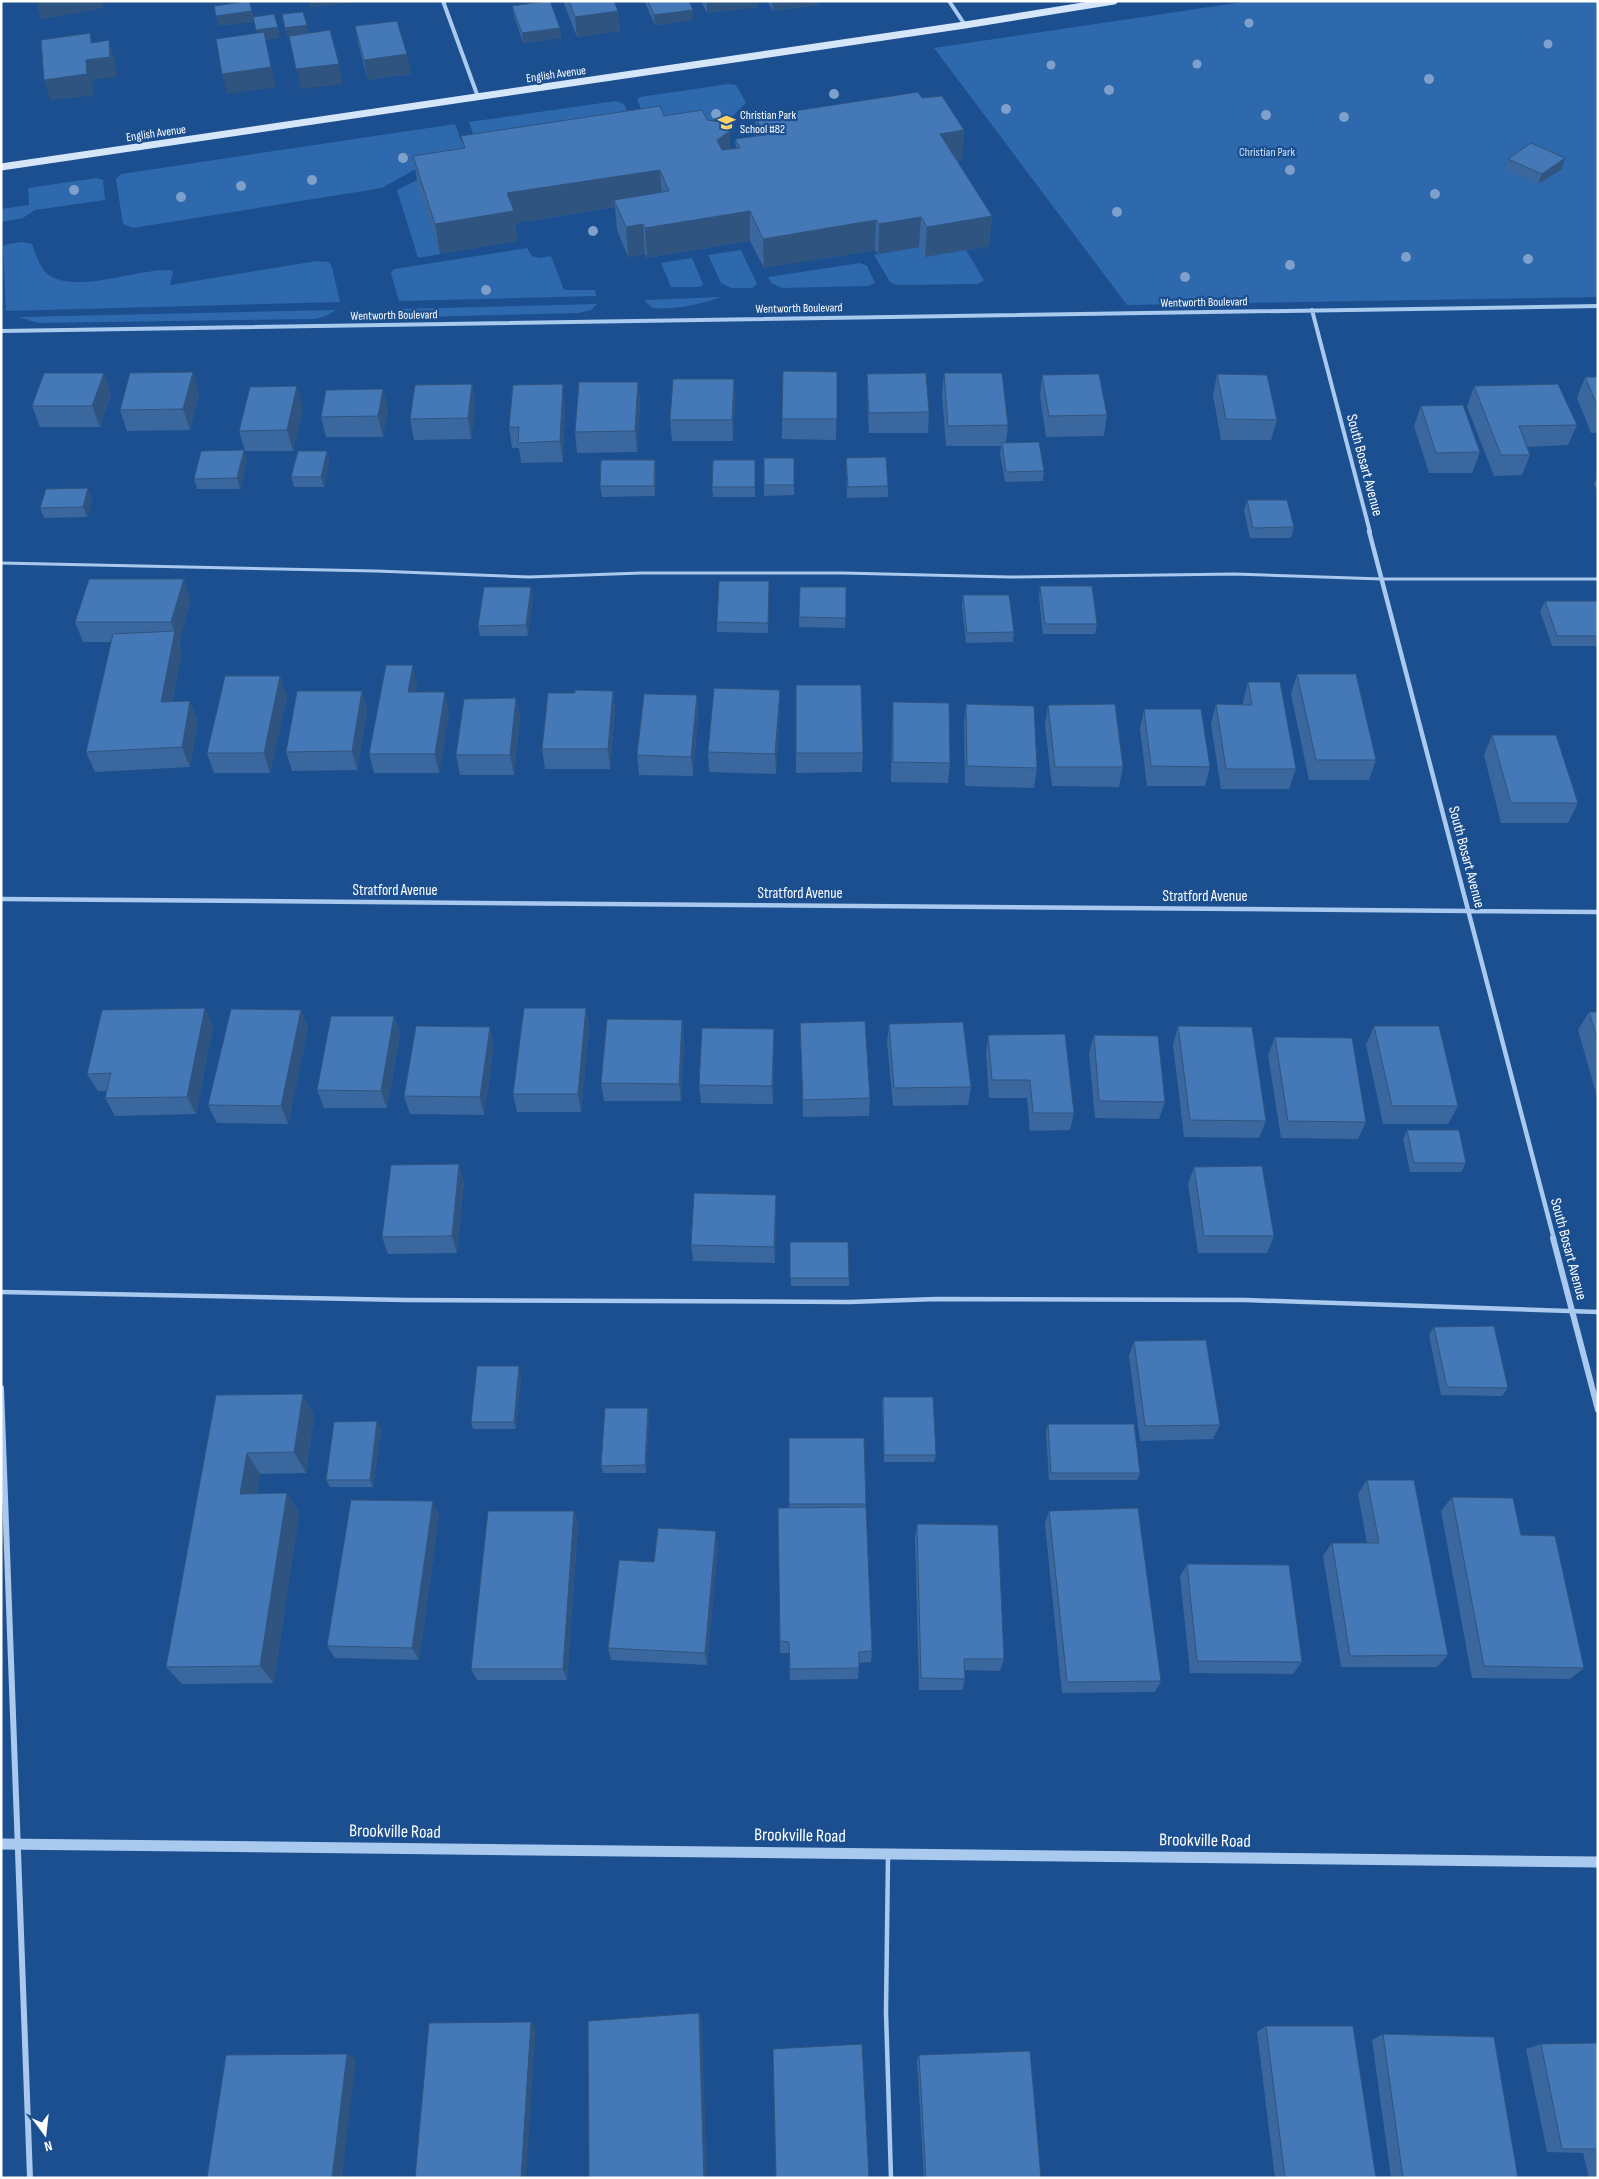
<svg xmlns="http://www.w3.org/2000/svg" width="1599" height="2179" viewBox="0 0 1599 2179" font-family="'Sofia Sans Condensed',sans-serif">
<style>
.green{fill:#2e69ad}
.lines{fill:none;stroke-linecap:round;stroke-linejoin:round}
.service-far1{stroke:#a9c9ee;stroke-width:3}
.service{stroke:#a9c9ee;stroke-width:4.5}
.minor-far2{stroke:#a9c9ee;stroke-width:4}
.minor-far1{stroke:#a9c9ee;stroke-width:4.5}
.minor{stroke:#a9c9ee;stroke-width:6}
.tertiary{stroke:#a9c9ee;stroke-width:11}
.secondary{stroke:#d6e6fa;stroke-width:7}
.tree{fill:#7ea0ca}
.wall{fill:#3a679d}
.shaded-wall{fill:#305480}
.building{fill:#4478b7;stroke:#305480}
.labels{text-anchor:middle;stroke-width:4.5;stroke-linejoin:round;paint-order:stroke}
.far-street-label{font-size:12px;fill:#fff;stroke:#1b4f8f}
.far-poi-label{font-size:12px;fill:#fff;stroke:#1b4f8f;text-anchor:start}
.far-park-label{font-size:12px;fill:#cfe3fa;stroke:#1b4f8f}
.street-label{font-size:15px;fill:#fff;stroke:#1b4f8f}
.near-street-label{font-size:18px;fill:#fff;stroke:#1b4f8f}
</style>
<rect width="100%" height="100%" fill="#1b4f8f"/>
<path class="green" d="M1250,1H1598V297L1127,305L934,48Z
M728,84L736,85L746,103L718,130L651,131L637,100L640,97Z
M616,101L624,104L637,133L481,157L469,122Z
M455,124L467,157L425,164L382,188L133,228L123,224L116,179L121,174Z
M438,170L419,186L440,254L418,258L397,190Z
M96,178L103,180L105,200L35,210L23,218L1,222V209L29,205L28,188Z
M22,242L32,244C37,256 40,271 52,277C83,292 136,269 171,270L173,272L170,285L317,261L329,262L332,267L340,302L6,311L3,246L8,244Z
M919,247L966,250L984,280L978,284L897,285L890,282L874,255Z
M527,248L532,256L539,258L551,256L564,290H595L596,296L399,301L391,273L394,269Z
M741,250L757,284L752,288H731L721,283L708,255Z
M692,258L703,284L700,287H671L661,263Z
M860,263L867,266L875,283L868,286L782,288L771,283L768,277Z
M721,297C698,305 677,310 652,308L644,300Z
M597,304L591,310L578,313L421,317L402,314L400,309Z
M336,310L326,316L314,319L38,323L18,317Z"/>
<g class="lines">
<path class="service-far1" d="M1,563L376,571L529,577L641,573H843L1009,577L1235,574L1382,579H1598"/>
<path class="service" d="M1,1292L405,1300L849,1302L937,1299L1246,1300L1598,1312
M888,1856L886,2012L891,2178"/>
<path class="minor-far2" d="M443,1L478,97
M949,1L965,25
M1312,310L1370,532
M1,331L1598,306"/>
<path class="minor-far1" d="M1369,531L1554,1239
M1,899L1598,912"/>
<path class="minor" d="M1553,1238L1598,1410
M1,1388L30,2178"/>
<path class="tertiary" d="M1,1844L1598,1862"/>
<path class="secondary" d="M1,167L965,25L1114,1"/>
</g>
<g class="tree">
<circle cx="1249" cy="23" r="4.5"/>
<circle cx="1548" cy="44" r="4.5"/>
<circle cx="1197" cy="64" r="4.5"/>
<circle cx="1051" cy="65" r="4.5"/>
<circle cx="1429" cy="79" r="5"/>
<circle cx="1109" cy="90" r="5"/>
<circle cx="834" cy="94" r="5"/>
<circle cx="1006" cy="109" r="5"/>
<circle cx="716" cy="114" r="5"/>
<circle cx="1266" cy="115" r="5"/>
<circle cx="1344" cy="117" r="5"/>
<circle cx="403" cy="158" r="5"/>
<circle cx="1290" cy="170" r="5"/>
<circle cx="312" cy="180" r="5"/>
<circle cx="241" cy="186" r="5"/>
<circle cx="74" cy="190" r="5"/>
<circle cx="1435" cy="194" r="5"/>
<circle cx="181" cy="197" r="5"/>
<circle cx="1117" cy="212" r="5"/>
<circle cx="593" cy="231" r="5"/>
<circle cx="1406" cy="257" r="5"/>
<circle cx="1528" cy="259" r="5"/>
<circle cx="1290" cy="265" r="5"/>
<circle cx="1185" cy="277" r="5"/>
<circle cx="486" cy="290" r="5"/>
</g>
<path class="wall" d="M563,1H614L618,11L620,31L577,37Z
M644,1H689L693,20L655,25Z
M701,1H757L758,7L707,13Z
M767,1H818L817,5L773,11Z
M512,6L560,28L561,38L523,43L514,16Z
M355,26L411,74L368,80L359,47Z
M922,98L964,130L962,160L957,161L992,216L989,246L925,257L919,247L878,254L875,250L764,268L750,241L647,258L645,254L628,257L617,230L615,207L515,223L518,241L440,254L418,186L413,156L463,149L461,136L664,116L707,120L731,149L736,148L735,139L756,136L755,117Z
M1508,159L1562,169L1538,184L1504,169Z
M193,372L199,393L190,430L127,431L120,410Z
M837,372L836,440L782,439V419Z
M104,373L111,394L100,427H40L32,406Z
M944,373L1008,425L1006,443L1044,471L1043,481L1005,482L1000,453L1001,446H946L942,394Z
M867,374L929,412L928,433H869L867,394Z
M1217,374L1277,420L1271,440H1221L1213,395Z
M1042,375L1107,415L1104,436L1046,437L1040,396Z
M1585,377H1598V433H1591L1577,398Z
M734,379L735,400L733,441H672L670,420Z
M638,382L640,403L637,452L577,453L575,432Z
M472,384L475,405L471,439L414,440L410,419Z
M1474,386L1577,425L1568,445L1527,447L1530,455L1522,475L1494,476L1467,407Z
M383,389L388,410L383,437H326L321,417Z
M565,405L563,462L521,463L519,448H512L509,427Z
M1421,406L1480,452L1472,473H1429L1414,426Z
M303,407L293,451H245L239,431Z
M244,450L247,461L240,489H197L194,479Z
M327,451L329,461L324,487H294L291,477Z
M764,458H794V495L764,496Z
M846,458L888,486V497L847,498Z
M755,460V497H713L712,487Z
M656,470L655,496L602,497L600,486Z
M1598,476V493L1594,484Z
M92,498L87,517L44,518L40,508Z
M1247,500L1294,527L1291,538H1250L1244,511Z
M769,581L768,633L717,632V622Z
M1040,586L1097,624L1095,634H1043L1039,597Z
M846,587L845,628L799,627V617Z
M963,595L1014,632L1013,642L966,643L962,606Z
M533,597L528,636H480L478,626Z
M191,600L179,642L182,652L172,702L190,701L198,721L190,767L95,772L86,752L111,642H83L75,622Z
M1545,601L1598,603V646H1552L1540,611Z
M1297,674L1376,760L1369,780H1309L1291,694Z
M280,676L287,696L270,773H214L207,753Z
M1248,682L1296,769L1289,789H1221L1211,724L1216,704L1243,705V702Z
M417,685L416,692L449,712L439,773H374L369,754Z
M796,685L863,753L862,772L796,773Z
M780,690V710L776,774L709,772L708,752Z
M362,691L367,711L357,770L292,771L286,752Z
M613,691L615,711L610,769H545L542,749L575,693Z
M697,695L698,715L693,776L639,775L637,755Z
M516,698L520,718L514,775H460L456,755Z
M893,702L950,763L948,783L891,782L892,722Z
M966,704L1037,768L1034,788L965,786L964,724Z
M1048,705L1123,767L1119,787L1052,786L1045,725Z
M1144,709L1210,767L1205,786H1147L1140,729Z
M1492,735L1578,803L1568,823H1501L1484,755Z
M586,1008L589,1027L581,1112H517L513,1094Z
M301,1010L308,1028L288,1124L217,1123L208,1105Z
M1589,1012H1598V1100L1578,1030Z
M394,1016L400,1034L387,1108H324L317,1090Z
M682,1020L684,1038L681,1101H604L601,1083Z
M800,1023L870,1098L869,1116L803,1117Z
M889,1024L971,1087L968,1105L893,1106L887,1042Z
M213,1026L196,1114L115,1116L105,1098L107,1091H98L87,1074Z
M1178,1026L1266,1121L1259,1138L1184,1137L1173,1045Z
M1374,1026L1458,1106L1448,1124H1383L1366,1045Z
M490,1027L494,1046L484,1115L410,1114L404,1096Z
M774,1029V1047L773,1104L701,1103L699,1085Z
M988,1035L1074,1113L1070,1130L1030,1131L1027,1098H989L986,1053Z
M1094,1035L1165,1102L1159,1119L1095,1118L1089,1053Z
M1275,1037L1366,1122L1358,1139L1281,1138L1268,1055Z
M1407,1130L1466,1163L1461,1172H1410L1403,1139Z
M1194,1167L1274,1236L1267,1253H1198L1188,1184Z
M464,1181L457,1253L388,1254L382,1237Z
M776,1212L775,1263L693,1261L691,1245Z
M790,1242L849,1278V1286H791Z
M1434,1327L1508,1388L1502,1396L1441,1395L1429,1335Z
M1134,1341L1220,1425L1213,1439L1140,1441L1129,1356Z
M521,1374L516,1429H473L471,1422Z
M216,1395L314,1415L306,1473L260,1474L257,1493H287L299,1513L274,1683L182,1684L166,1667Z
M883,1397L936,1455L934,1462H884L882,1405Z
M649,1415L646,1473H603L601,1466Z
M1048,1424L1140,1473L1137,1480H1049L1046,1432Z
M381,1429L373,1487H330L326,1480Z
M789,1438L866,1504L872,1651L871,1662L859,1663L858,1679L790,1680L789,1653H780L778,1508H789Z
M1367,1480L1448,1655L1437,1667H1341L1323,1556L1332,1543H1367L1358,1494Z
M1452,1497L1521,1535L1584,1668L1570,1679L1472,1678L1441,1511Z
M574,1511L578,1524L567,1680H477L471,1669Z
M1049,1511L1161,1681L1155,1692L1062,1693L1045,1524Z
M439,1515L419,1660L335,1658L327,1646Z
M917,1524L1004,1659L1000,1671L965,1670V1679L962,1690H919L915,1537Z
M718,1545L707,1665L611,1660L608,1648L654,1562Z
M1187,1564L1302,1662L1293,1674L1190,1673L1180,1576Z
M1266,2026L1376,2178H1275L1257,2032Z
M1383,2034L1518,2178H1391L1372,2040Z
M1598,2043V2178H1589L1583,2153L1547,2152L1526,2049L1541,2044Z
M919,2055L1041,2178H924L917,2060Z"/>
<path class="shaded-wall" d="M36,1H102L104,8L41,19Z
M308,1H363L310,8Z
M707,1H757L758,7L707,13Z
M772,1H818L817,5L773,11Z
M693,10V20L655,25L654,15Z
M252,11L255,22L219,26L216,16Z
M618,11L620,31L577,37L575,17Z
M307,25L309,35L287,38L285,28Z
M278,27L280,38L266,40L276,87L227,94L222,74L259,41L256,30Z
M560,28L561,38L523,43L522,33Z
M90,33L97,54L109,40L115,61L117,77L92,80L94,95L51,100L44,80L86,60L91,43Z
M407,54L411,74L368,80L364,60Z
M339,64L343,84L301,89L296,69Z
M964,130L962,160L938,164L940,134Z
M730,131L731,160L718,170L717,140Z
M1565,158L1562,169L1538,184L1542,174Z
M660,170L662,200H614L615,207L515,223L518,241L440,254L435,224L507,193Z
M750,211V241L647,258L645,228Z
M992,216L989,246L925,257L927,227Z
M921,217L919,247L878,254L879,224Z
M876,220L875,250L764,268L763,239Z
M643,224L645,254L628,257L626,227Z
M193,372L199,393L190,430L183,409Z
M104,373L111,394L100,427L92,406Z
M734,379L735,400L733,441L732,420Z
M638,382L640,403L637,452L635,431Z
M472,384L475,405L471,439L468,418Z
M563,384L565,405L563,462L560,441Z
M297,386L303,407L293,451L287,430Z
M383,389L388,410L383,437L378,416Z
M244,450L247,461L240,489L237,478Z
M327,451L329,461L324,487L321,477Z
M655,460L656,470L655,496L654,486Z
M88,488L92,498L87,517L83,507Z
M184,579L191,600L179,642L171,622Z
M531,587L533,597L528,636L526,625Z
M175,631L182,652L168,722L161,702Z
M413,665L417,685L413,712L408,692Z
M280,676L287,696L270,773L264,753Z
M780,690V710L776,774L775,754Z
M362,691L367,711L357,770L352,751Z
M613,691L615,711L610,769L608,749Z
M445,692L449,712L439,773L435,754Z
M697,695L698,715L693,776L691,757Z
M516,698L520,718L514,775L510,755Z
M190,701L198,721L190,767L182,747Z
M205,1008L213,1026L196,1114L187,1097Z
M586,1008L589,1027L581,1112L578,1094Z
M301,1010L308,1028L288,1124L281,1106Z
M394,1016L400,1034L387,1108L381,1091Z
M682,1020L684,1038L681,1101L679,1084Z
M490,1027L494,1046L484,1115L480,1097Z
M774,1029V1047L773,1104L772,1086Z
M459,1164L464,1181L457,1253L452,1236Z
M776,1195V1212L775,1263L774,1247Z
M519,1366L521,1374L516,1429L514,1422Z
M303,1394L314,1415L306,1473L294,1452Z
M648,1408L649,1415L646,1473L645,1465Z
M377,1421L381,1429L373,1487L370,1480Z
M247,1453L260,1474L253,1513L240,1494Z
M287,1493L299,1513L274,1683L260,1666Z
M433,1501L439,1515L419,1660L412,1648Z
M574,1511L578,1524L567,1680L563,1669Z
M716,1531L718,1545L707,1665L705,1653Z
M699,2013L702,2022L707,2178H704Z
M531,2022L536,2028L526,2178H521Z
M347,2054L356,2059L342,2178H332Z"/>
<path class="building" d="M249,1L252,11L216,16L214,6Z
M546,1H550L560,28L522,33L512,6Z
M569,1H614L618,11L575,17Z
M648,1H689L693,10L654,15Z
M303,12L307,25L285,28L282,14Z
M274,14L278,27L256,30L253,17Z
M397,21L407,54L364,60L355,26Z
M330,30L339,64L296,69L289,36Z
M264,32L271,67L222,74L216,39Z
M90,33L91,43L109,40L110,57L86,60L87,74L44,80L41,40Z
M918,92L922,98L942,96L964,130L940,134L992,216L927,227L921,217L879,224L876,220L763,239L750,211L645,228L643,224L626,227L614,200L669,191L660,170L507,193L514,211L435,224L413,156L465,148L461,136L660,106L664,116L702,110L707,120L727,123L730,131L717,140L722,150L740,148L735,139L765,135L755,117Z
M1531,143L1565,158L1542,174L1508,159Z
M783,371L837,372V419H782Z
M193,372L183,409L120,410L130,373Z
M44,373H104L92,406H32Z
M926,373L929,412L869,413L867,374Z
M944,373H1002L1008,425L948,426Z
M1099,374L1107,415L1049,416L1042,375Z
M1217,374L1267,375L1277,420L1226,419Z
M1585,377H1598V407Z
M673,379H734L732,420H670Z
M579,382H638L635,431L575,432Z
M472,384L468,418L410,419L415,385Z
M563,384L560,441L518,443L519,427H509L513,385Z
M1558,384L1577,425L1519,426L1530,455H1501L1474,386Z
M297,386L287,430L239,431L250,387Z
M383,389L378,416L321,417L326,390Z
M1463,405L1480,452L1436,453L1421,406Z
M1039,442L1044,471L1006,472L1002,443Z
M244,450L237,478L194,479L201,451Z
M298,451H327L321,477H291Z
M886,457L888,486L848,487L846,458Z
M764,458H794V485H764Z
M601,460H655L654,486H600Z
M713,460H755V487H712Z
M88,488L83,507L40,508L46,489Z
M1247,500H1287L1294,527L1253,528Z
M89,579H184L171,622H75Z
M719,581H769L768,623L717,622Z
M1040,586H1092L1097,624H1045Z
M484,587H531L526,625L478,626Z
M800,587H846V618L799,617Z
M963,595H1009L1014,632L967,633Z
M1545,601H1597L1598,603V636H1557Z
M175,631L161,702L190,701L182,747L86,752L113,634Z
M386,665H413L408,692H445L435,754H369Z
M1297,674H1356L1376,760H1316Z
M225,676H280L264,753H207Z
M1248,682H1280L1296,769H1226L1216,704L1252,705Z
M796,685H861L863,753H796Z
M714,688L780,690L775,754L708,752Z
M575,690L613,691L608,749H542L548,693H575Z
M297,691H362L352,751L286,752Z
M644,694L697,695L691,757L637,755Z
M516,698L510,755H456L464,699Z
M893,702L949,703L950,763L893,762Z
M966,704L1034,706L1037,768L967,766Z
M1115,704L1123,767H1055L1048,705Z
M1144,709H1201L1210,767L1151,766Z
M1492,735H1556L1578,803H1511Z
M205,1008L187,1097L105,1098L111,1073L87,1074L102,1010Z
M524,1008H586L578,1094H513Z
M231,1009L301,1010L281,1106L208,1105Z
M1589,1012H1598V1041Z
M331,1016H394L381,1091L317,1090Z
M607,1019L682,1020L679,1084L601,1083Z
M865,1021L870,1098L803,1100L800,1023Z
M963,1022L971,1087L894,1088L889,1024Z
M416,1026L490,1027L480,1097L404,1096Z
M1178,1026L1252,1027L1266,1121L1190,1120Z
M1374,1026H1439L1458,1106H1392Z
M702,1028L774,1029L772,1086L699,1085Z
M1065,1034L1074,1113H1033L1030,1080H992L988,1035Z
M1094,1035L1158,1036L1165,1102L1099,1101Z
M1275,1037L1352,1038L1366,1122L1288,1121Z
M1407,1130H1459L1466,1163H1414Z
M459,1164L452,1236L382,1237L391,1165Z
M1262,1166L1274,1236H1204L1194,1167Z
M694,1193L776,1195L774,1247L691,1245Z
M790,1242H848L849,1278H790Z
M1494,1326L1508,1388L1447,1387L1434,1327Z
M1206,1340L1220,1425L1145,1426L1134,1341Z
M477,1366H519L514,1422H471Z
M303,1394L294,1452L247,1453L240,1494L287,1493L260,1666L166,1667L216,1395Z
M883,1397H933L936,1455H884Z
M605,1408H648L645,1465L601,1466Z
M377,1421L370,1480H326L334,1422Z
M1048,1424H1134L1140,1473H1051Z
M789,1438H864L866,1504H789Z
M1367,1480H1414L1448,1655L1350,1656L1332,1543H1379Z
M1452,1497L1513,1498L1521,1535L1555,1536L1584,1668L1484,1666Z
M351,1500L433,1501L412,1648L327,1646Z
M866,1507L872,1651L859,1652V1668L790,1669L789,1642L780,1641L778,1508Z
M1138,1508L1161,1681L1067,1682L1049,1511Z
M488,1511H574L563,1669H471Z
M917,1524L998,1525L1004,1659H964L965,1679L921,1678Z
M658,1528L716,1531L705,1653L608,1648L619,1560L654,1562Z
M1187,1564L1289,1565L1302,1662L1197,1661Z
M699,2013L704,2178H589L588,2021Z
M531,2022L521,2178H415L429,2023Z
M1266,2026H1353L1376,2178H1285Z
M1383,2034L1494,2037L1518,2178H1403Z
M1598,2043V2149H1562L1541,2044Z
M862,2044L869,2178H776L773,2049Z
M1030,2051L1041,2178H926L919,2055Z
M347,2054L332,2178H207L226,2055Z"/>
<defs>
<symbol id="school-bare" viewBox="-9 -9 18 18"><path d="M0-5L7-2L0 1L-7-2ZM-4 1L0 2.5L4 1V4Q0 6-4 4Z" fill="#ffd166" stroke="#1b4f8f" stroke-width="2.5" paint-order="stroke"/></symbol>
</defs>
<g fill-rule="evenodd">
<use href="#school-bare" x="714" y="110" width="25" height="25"/>
</g>
<g class="labels">
<g class="far-street-label">
<text transform="translate(556 74) rotate(-8)" y="4">English Avenue</text>
<text transform="translate(156 133) rotate(-8)" y="4">English Avenue</text>
<text transform="translate(1204 302) rotate(-1)" y="4">Wentworth Boulevard</text>
<text transform="translate(799 308) rotate(-1)" y="4">Wentworth Boulevard</text>
<text transform="translate(394 315) rotate(-1)" y="4">Wentworth Boulevard</text>
</g>
<g class="far-poi-label">
<text x="740" y="119">Christian Park<tspan x="740" dy="14">School #82</tspan></text>
</g>
<g class="far-park-label">
<text x="1267" y="156">Christian Park</text>
</g>
<g class="street-label">
<text transform="translate(1365 465) rotate(75)" y="5">South Bosart Avenue</text>
<text transform="translate(1467 857) rotate(75)" y="5">South Bosart Avenue</text>
<text x="395" y="895">Stratford Avenue</text>
<text x="800" y="898">Stratford Avenue</text>
<text x="1205" y="901">Stratford Avenue</text>
<text transform="translate(1569 1249) rotate(75)" y="5">South Bosart Avenue</text>
</g>
<g class="near-street-label">
<text transform="translate(395 1831) rotate(1)" y="6">Brookville Road</text>
<text transform="translate(800 1835) rotate(1)" y="6">Brookville Road</text>
<text transform="translate(1205 1840) rotate(1)" y="6">Brookville Road</text>
</g>
</g>
<rect width="1599" height="2179" fill="none" stroke="#ffffff" stroke-width="5"/>
<g transform="translate(45 2134) rotate(165)" stroke="#1b4f8f" stroke-width="4" paint-order="stroke">
<path d="M0-4L9 19L0 12L-9 19Z" fill="#ffffff"/>
<text y="-8" font-size="14" font-weight="bold" text-anchor="middle" fill="#ffffff">N</text>
</g>
</svg>
